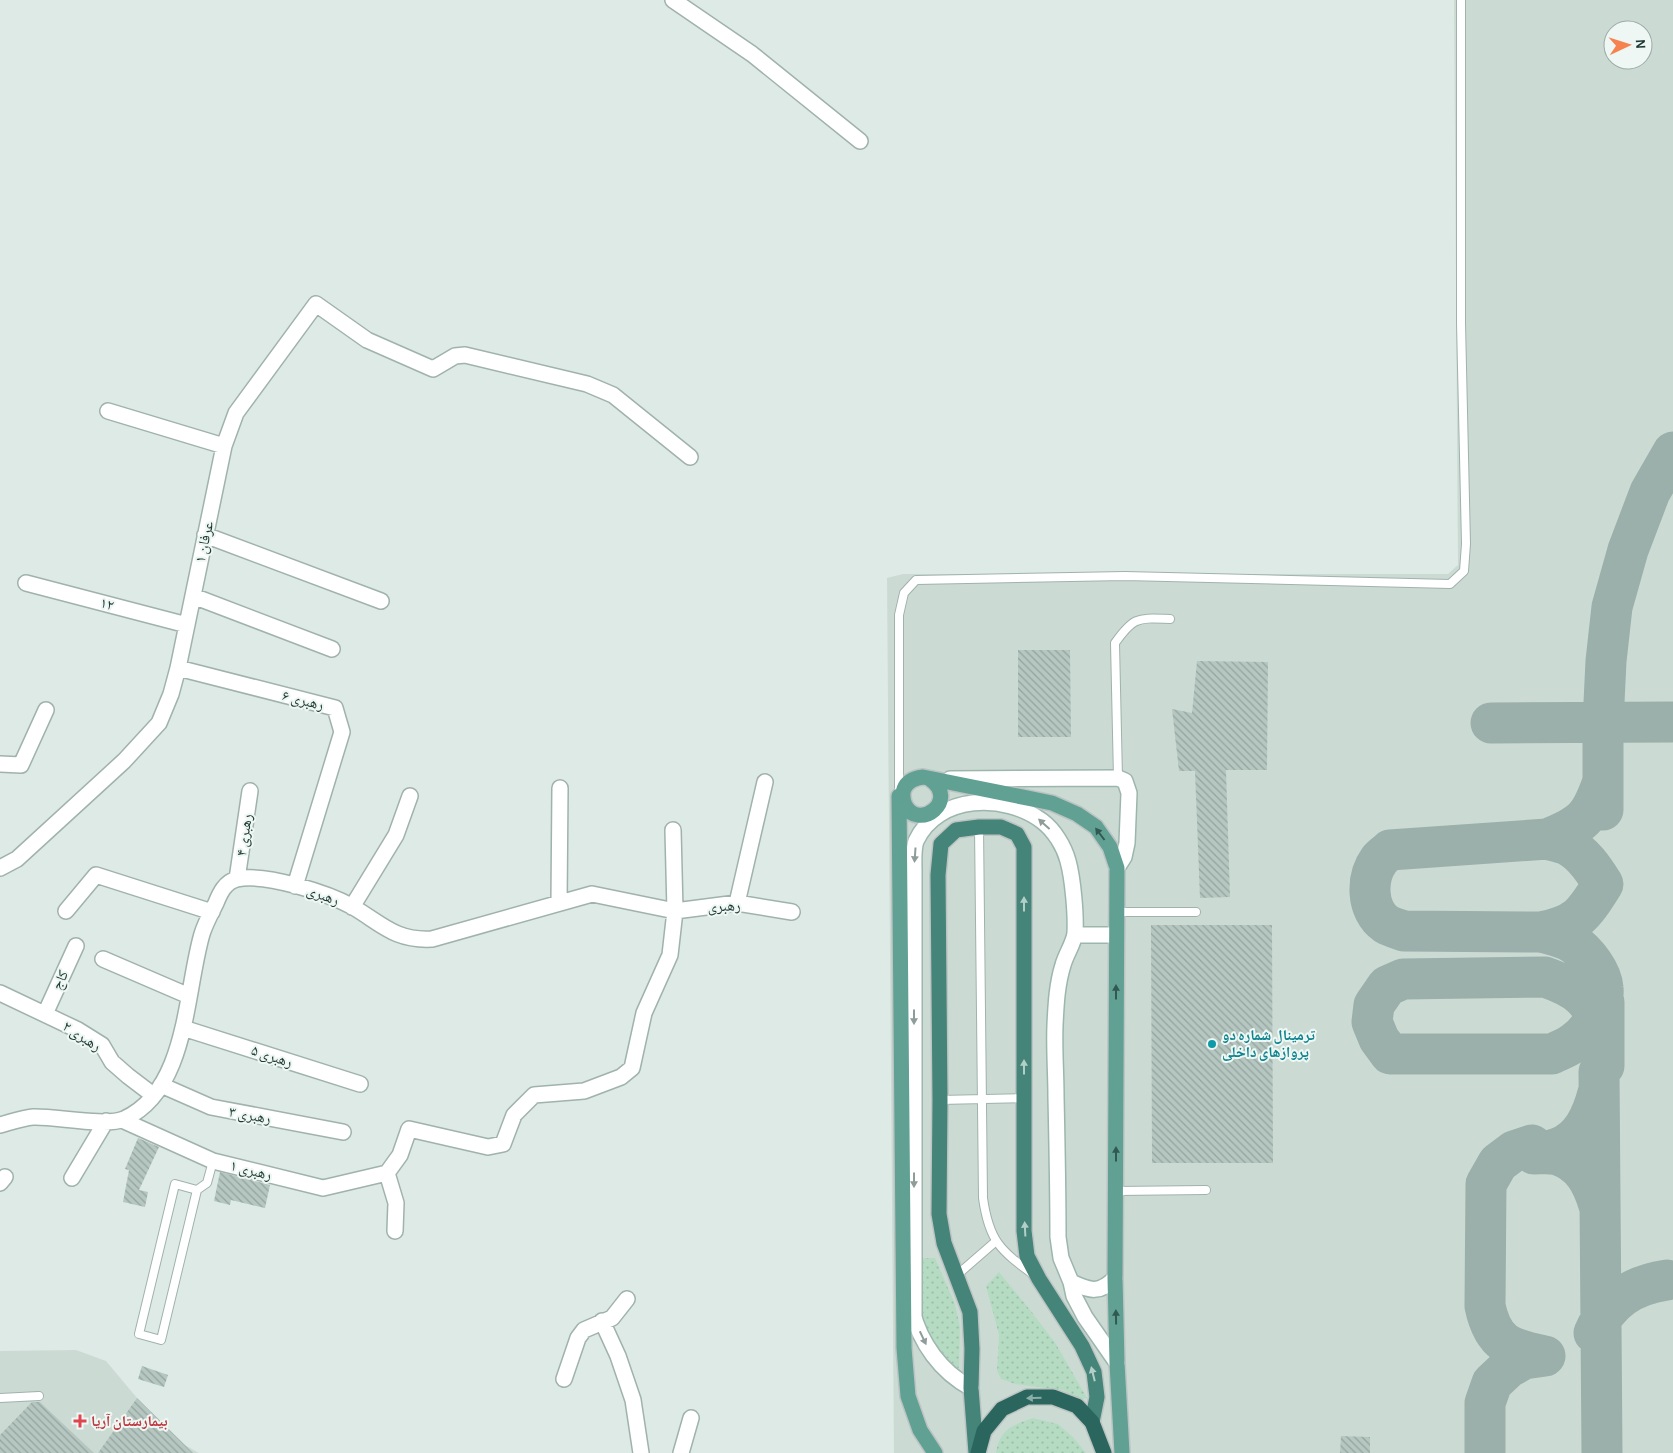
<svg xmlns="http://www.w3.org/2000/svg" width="1673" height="1453" viewBox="0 0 1673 1453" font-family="'Alegreya Sans','Noto Naskh Arabic',sans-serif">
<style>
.built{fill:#ccdad4;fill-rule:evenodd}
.grass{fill:url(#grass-dots)}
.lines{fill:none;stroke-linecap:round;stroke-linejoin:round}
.taxiway{stroke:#9bb0aa;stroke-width:41}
.building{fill:url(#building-back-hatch)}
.service-casing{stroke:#a0b2ac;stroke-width:10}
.minor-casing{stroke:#a0b2ac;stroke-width:18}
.secondary-casing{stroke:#9cb6ae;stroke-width:18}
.primary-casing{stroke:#bcc4c2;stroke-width:18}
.trunk-casing{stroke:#bcc4c2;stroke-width:18}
.motorway-casing{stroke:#bcc4c2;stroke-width:18}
.service{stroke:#fff;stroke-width:8}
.minor{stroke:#fff;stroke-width:15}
.secondary{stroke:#fff;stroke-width:15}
.primary{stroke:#60a194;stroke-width:15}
.trunk{stroke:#458478;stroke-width:15}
.motorway{stroke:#2a665d;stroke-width:15}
.oneway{fill:#8f9c9a}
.oneway2{fill:#325951}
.oneway3{fill:#b3cfc8}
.oneway4{fill:#8caea8}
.culture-dot{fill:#0f9aa8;stroke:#eef7f3;stroke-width:2}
.health-dot{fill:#e0444e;stroke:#eef7f3;stroke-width:2}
.labels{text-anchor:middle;stroke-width:4;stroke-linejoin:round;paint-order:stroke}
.street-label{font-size:15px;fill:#1f3a34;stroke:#eef7f3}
.culture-label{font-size:15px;font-weight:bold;fill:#0d838f;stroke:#eef7f3;text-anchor:start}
.health-label{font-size:15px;font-weight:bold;fill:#be3a42;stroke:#eef7f3;text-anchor:start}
</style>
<defs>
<pattern id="grass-dots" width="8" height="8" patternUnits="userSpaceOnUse" patternTransform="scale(1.25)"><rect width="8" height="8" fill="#b5dcc2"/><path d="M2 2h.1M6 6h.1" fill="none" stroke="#9bbea7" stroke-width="1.8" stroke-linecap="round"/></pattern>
<pattern id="building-back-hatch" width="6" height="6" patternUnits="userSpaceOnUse" patternTransform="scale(1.25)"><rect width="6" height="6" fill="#b6c7c1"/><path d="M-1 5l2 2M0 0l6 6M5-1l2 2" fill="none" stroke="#93a39e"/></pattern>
</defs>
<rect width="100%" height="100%" fill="#ddeae5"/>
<path class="built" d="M1454,0H1673V1453H894L887,578L903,574H1448L1458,565ZM1613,30H1643V60H1613Z
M76,1350L106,1361L137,1398L183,1444L199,1453H0V1351Z"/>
<path class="grass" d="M920,1258H935L955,1304L960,1327L959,1369C945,1358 927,1335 923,1317C919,1298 920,1278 920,1258Z
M999,1272L1031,1311L1056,1344L1087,1398L1078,1400L1063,1390L1015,1384L1001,1379L997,1371L999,1335L986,1286Z
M1033,1418L1058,1424L1073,1437L1086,1453H996C1000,1429 1012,1425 1033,1418Z"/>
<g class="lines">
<path class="taxiway" d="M1491,723L1673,722
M1603,810V723L1606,661L1612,607L1628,550L1650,492L1673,452
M1547,839C1553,841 1561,842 1567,845C1583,853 1594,870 1603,884C1584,914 1578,925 1541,932L1404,931C1398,929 1391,927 1386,924C1366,910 1366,878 1379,860C1382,856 1387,853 1390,850L1547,839C1583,825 1591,817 1603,781
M1541,932C1553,935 1564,937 1574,944C1586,952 1602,972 1603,988C1605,1006 1590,1031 1576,1041C1569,1047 1560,1050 1552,1054H1390L1379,1039L1372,1022L1374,1005L1387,986L1403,979L1545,977C1579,989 1589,998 1604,1031
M1604,1002V1066
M1599,1072L1602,1453
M1598,1093C1592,1116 1582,1139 1558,1148C1550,1151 1542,1152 1534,1154C1542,1154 1551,1153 1558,1155C1583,1164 1592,1182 1599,1205
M1594,1333C1608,1301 1632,1285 1667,1280
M1485,1453V1403L1492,1383L1508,1368L1524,1359L1545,1356C1509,1349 1493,1344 1485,1306L1486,1184L1498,1163L1514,1151L1532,1145"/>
</g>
<path class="building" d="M1018,650H1070L1071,737H1018Z
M1197,661L1268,662L1267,770H1226L1230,897L1200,898L1195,771H1179L1172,709L1192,713Z
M1151,925H1272L1273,1163H1152Z
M138,1138L159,1147L139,1190L148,1192L145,1207L123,1202L129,1170L125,1169Z
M220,1172L270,1185L265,1208L231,1200L230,1205L214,1201Z
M142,1366L168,1375L164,1387L138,1379Z
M137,1398L193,1453H98Z
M32,1402H40L94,1453H0V1435Z
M1341,1436L1370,1437V1453H1340Z"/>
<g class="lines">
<defs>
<path id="service" d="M1118,778L1115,643C1134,616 1138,618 1170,619
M899,791V615L904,593L916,580L1125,576L1450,584L1464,571L1466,544L1461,323V0
M979,827L983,1198C989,1241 1000,1250 1034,1275
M1116,912H1196
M940,1100L1024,1098
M197,1190L175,1184L139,1334L161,1340L197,1190L207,1183L213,1161
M1116,1191L1206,1190
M957,1275L995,1242
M0,1398L39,1396"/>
<path id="minor" d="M673,0L752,54L860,141
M108,411L224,446
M205,535L381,601
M26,583L187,625
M193,596L332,649
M178,668L335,708L342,732L295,886
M0,764L21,765L46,710
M0,868L17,859L124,761L159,723L171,694L178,668L224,446L236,413L316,304L367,340L433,369L455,356L465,355L587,384L613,395L690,457
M237,879L250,791
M559,903L560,788
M737,903L765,782
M352,907L396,835L410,796
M66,911L96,875L212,912
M103,959L189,996
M0,993L78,1030L102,1045L112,1062L128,1076L153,1095
M45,1014L76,946
M183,1028L360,1084
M161,1085L211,1107L343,1132
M122,1120L213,1161L323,1188L387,1173
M0,1125C11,1122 22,1118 33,1117C55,1116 105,1127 124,1119C188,1090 185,992 202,934C205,924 211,913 216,903C220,893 225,882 237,879C265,873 328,893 353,907C382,924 395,941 432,939L592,894L675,911L737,903L792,912
M387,1173L400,1155L409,1129L488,1147L503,1144L514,1115L534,1095L584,1091L621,1077L632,1068L644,1013L670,955L675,911L673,830
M387,1173L396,1203L395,1231
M72,1178L106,1121
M0,1183L5,1177
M602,1321L618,1356L633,1400L641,1453
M564,1379L578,1338L584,1330L612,1318L627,1299
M681,1453L691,1418"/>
<path id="secondary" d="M950,779L1118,778L1125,781L1129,793L1127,843L1124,857L1117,868
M1075,935H1116
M1071,1282C1090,1291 1100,1294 1115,1278
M912,1310C920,1343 941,1372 971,1388
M914,1318V871C914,862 913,849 916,841C938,794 1005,793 1042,821C1054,830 1064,846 1068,861C1073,879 1076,915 1075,933C1074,943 1066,954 1063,965C1057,984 1056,1004 1055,1025C1054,1049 1056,1073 1056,1097C1057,1143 1058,1190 1058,1237L1061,1258L1071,1282L1074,1296L1085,1317L1117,1363"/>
<path id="primary" d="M930,779C960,800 919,832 905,805C903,800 902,794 904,789C907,781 915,778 923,777L1052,803L1077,814L1096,827L1110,847L1117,868L1115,1278L1117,1363L1122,1453
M899,796L904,1348L908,1396L920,1430L935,1453"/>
<path id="trunk" d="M976,1453L971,1388L972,1349L970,1312L944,1243L939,1214L940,1100L938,875L941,844L956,830L979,827H1001L1017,834L1024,847V1231L1027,1256L1039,1279L1082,1346L1094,1372L1097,1397L1092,1422"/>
<path id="motorway" d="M978,1453L984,1431L1002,1409L1027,1397H1053L1077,1406L1092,1422L1104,1453"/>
</defs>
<use href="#service" class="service-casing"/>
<use href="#minor" class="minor-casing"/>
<use href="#secondary" class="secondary-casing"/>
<use href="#primary" class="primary-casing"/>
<use href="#trunk" class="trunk-casing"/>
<use href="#motorway" class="motorway-casing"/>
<use href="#service" class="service"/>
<use href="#minor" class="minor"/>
<use href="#secondary" class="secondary"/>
<use href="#primary" class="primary"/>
<use href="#trunk" class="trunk"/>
<use href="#motorway" class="motorway"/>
</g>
<defs><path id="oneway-solid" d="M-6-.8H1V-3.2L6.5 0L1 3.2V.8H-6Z" transform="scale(1.25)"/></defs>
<g class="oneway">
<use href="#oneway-solid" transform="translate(1044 824) rotate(-138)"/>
<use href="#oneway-solid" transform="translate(915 855) rotate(94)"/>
<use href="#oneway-solid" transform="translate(914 1017) rotate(90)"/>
<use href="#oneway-solid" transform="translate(914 1180) rotate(90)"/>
<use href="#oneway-solid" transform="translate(923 1338) rotate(65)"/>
</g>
<g class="oneway2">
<use href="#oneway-solid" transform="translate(1100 834) rotate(-127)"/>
<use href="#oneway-solid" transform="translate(1116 992) rotate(-90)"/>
<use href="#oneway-solid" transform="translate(1116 1154) rotate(-90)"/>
<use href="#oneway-solid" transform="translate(1116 1317) rotate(-91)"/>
</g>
<g class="oneway3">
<use href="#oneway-solid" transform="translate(1024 904) rotate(-90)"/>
<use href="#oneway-solid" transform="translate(1024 1067) rotate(-90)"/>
<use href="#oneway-solid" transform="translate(1025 1229) rotate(-93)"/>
<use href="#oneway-solid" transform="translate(1093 1374) rotate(-104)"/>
</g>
<use class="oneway4" href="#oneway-solid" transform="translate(1034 1398) rotate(178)"/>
<circle class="culture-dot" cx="1212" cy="1044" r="5"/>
<path class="health-dot" d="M77.5 1413.5h5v5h5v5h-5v5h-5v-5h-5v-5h5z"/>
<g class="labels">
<g class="street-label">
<text transform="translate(204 542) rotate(-78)" y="5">عرفان ۱</text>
<text transform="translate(107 604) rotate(15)" y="5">۱۲</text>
<text transform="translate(303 700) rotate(14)" y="5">رهبری ۶</text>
<text transform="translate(244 835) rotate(-82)" y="5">رهبری ۴</text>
<text transform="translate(323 895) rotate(20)" y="5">رهبری</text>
<text transform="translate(724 906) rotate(-3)" y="5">رهبری</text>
<text transform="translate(60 980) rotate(-66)" y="5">کاج</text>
<text transform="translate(82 1036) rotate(33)" y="5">رهبری ۲</text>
<text transform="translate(272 1056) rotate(18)" y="5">رهبری ۵</text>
<text transform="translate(250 1115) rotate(10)" y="5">رهبری ۳</text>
<text transform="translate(251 1170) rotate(14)" y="5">رهبری ۱</text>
</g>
<g class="culture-label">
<text x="1222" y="1040">ترمینال شماره دو<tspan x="1222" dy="17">پروازهای داخلی</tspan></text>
</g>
<g class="health-label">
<text x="91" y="1426">بیمارستان آریا</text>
</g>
</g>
<g transform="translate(1628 45) rotate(86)"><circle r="24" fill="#eef7f3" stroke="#9baba7"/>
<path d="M0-4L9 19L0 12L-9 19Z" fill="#f6824f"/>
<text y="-8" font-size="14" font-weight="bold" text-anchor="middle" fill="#1f3a34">N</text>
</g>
</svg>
